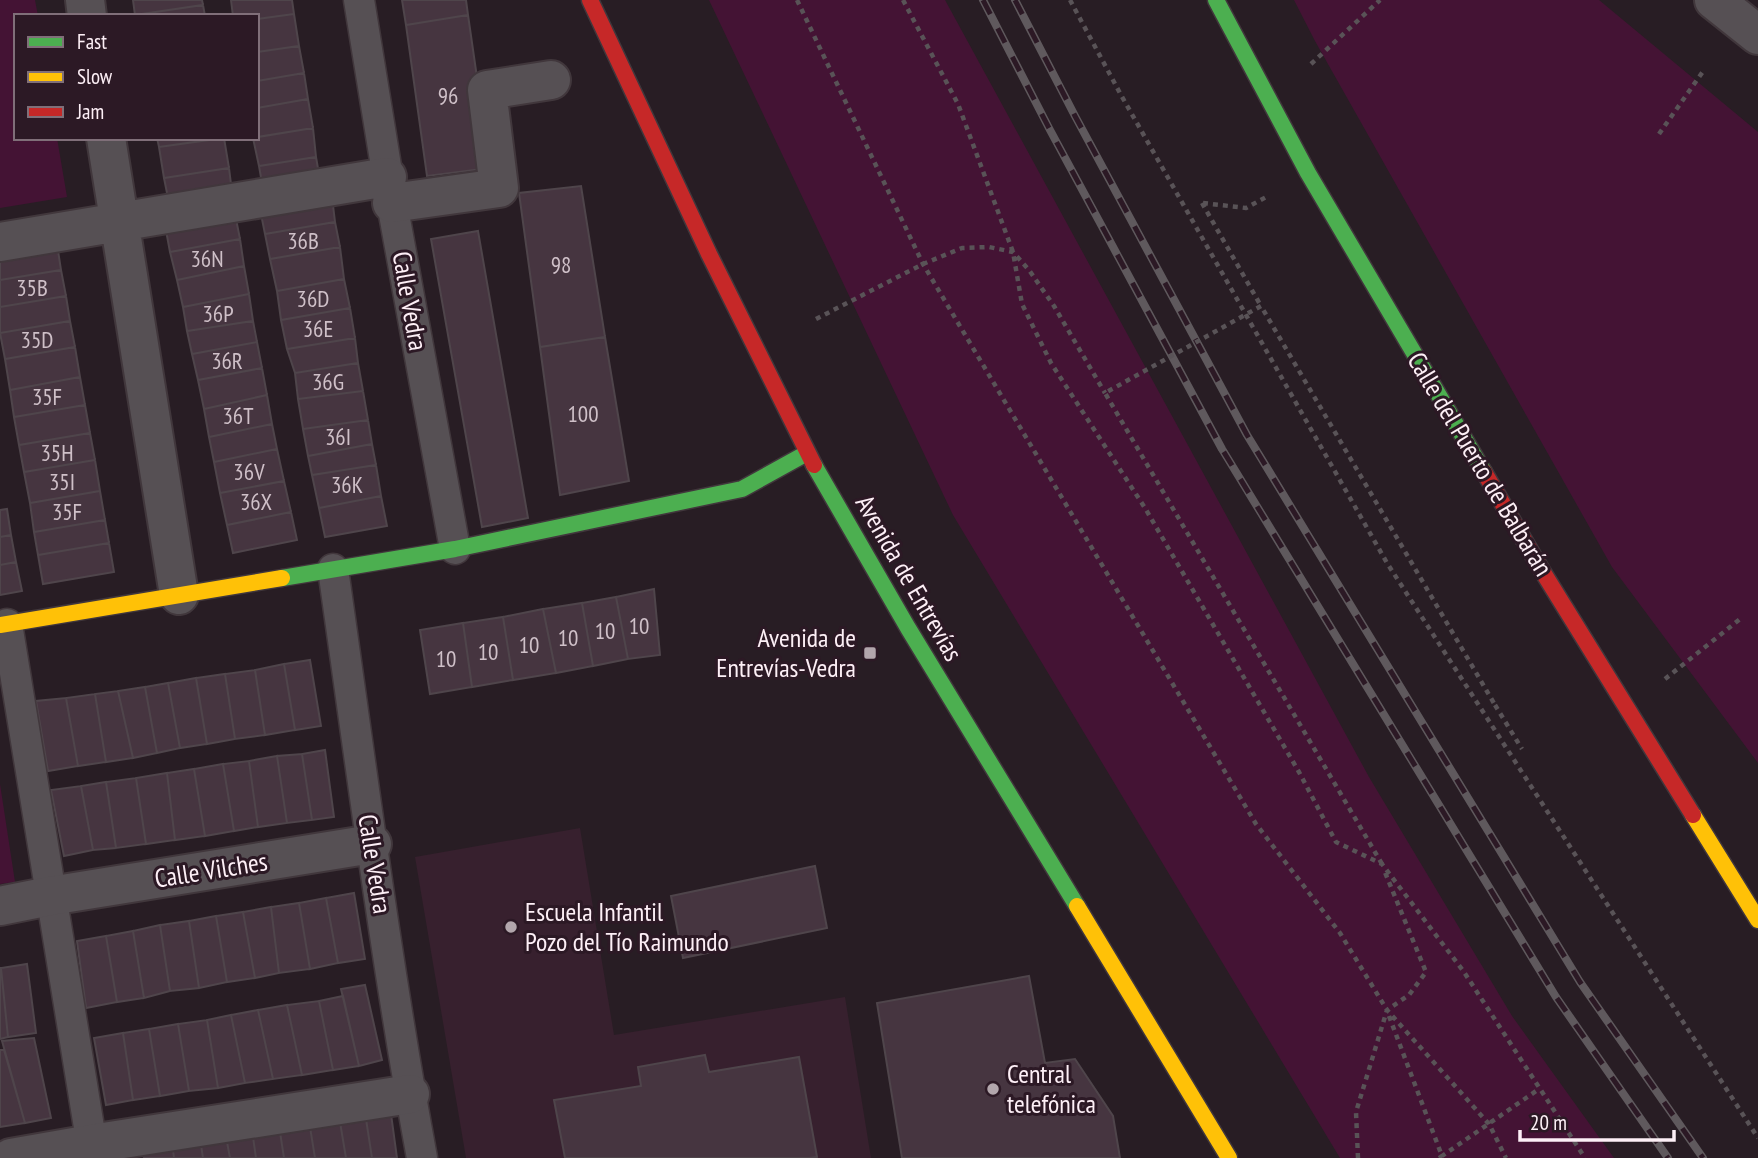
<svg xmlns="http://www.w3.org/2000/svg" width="1758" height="1158" viewBox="0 0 1758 1158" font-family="'PT Sans Narrow',sans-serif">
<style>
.built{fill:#37202e}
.green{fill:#441334}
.building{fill:#463540;stroke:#4f454b;stroke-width:2}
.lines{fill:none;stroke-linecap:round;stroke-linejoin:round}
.lane-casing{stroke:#41373c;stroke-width:33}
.street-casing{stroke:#41373c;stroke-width:42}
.fast-casing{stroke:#41373c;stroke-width:19}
.slow-casing{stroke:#41373c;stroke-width:19}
.jam-casing{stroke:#41373c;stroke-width:19}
.path{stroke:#595357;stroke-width:4.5;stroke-dasharray:5 5;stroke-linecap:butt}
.lane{stroke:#565054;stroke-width:30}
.street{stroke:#565054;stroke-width:38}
.fast{stroke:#4caf50;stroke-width:16}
.slow{stroke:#ffc107;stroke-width:16}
.jam{stroke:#c62828;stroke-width:16}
.rail-casing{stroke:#5f595d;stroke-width:8}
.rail{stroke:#2c1925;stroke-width:5;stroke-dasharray:16;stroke-linecap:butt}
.path-bridge{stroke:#595357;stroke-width:4.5;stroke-dasharray:5 5;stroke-linecap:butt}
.poi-dot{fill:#b2a6ac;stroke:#2c1925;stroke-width:2.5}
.labels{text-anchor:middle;stroke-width:6;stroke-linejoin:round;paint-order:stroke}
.number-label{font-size:23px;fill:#cfc0c8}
.street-label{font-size:26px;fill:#fdeff6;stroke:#2c1925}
.poi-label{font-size:26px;fill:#fdeff6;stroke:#2c1925;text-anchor:start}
</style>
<rect width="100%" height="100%" fill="#281d24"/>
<path class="built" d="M580,828L614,1035L845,997L871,1158H466L415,857Z"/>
<path class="green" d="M0,0H35L38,16H16V138H57L67,197L0,208Z
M709,0H945L1369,777L1512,1016L1614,1158H1340L953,515Z
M1294,0H1599L1758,132V763L1612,567L1315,41Z
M0,784L15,882L0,884Z"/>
<path class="building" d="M133,0H202L203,5L135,15Z
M231,0H292L294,14L257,19V16H233Z
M402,0H466L468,15L406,25Z
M203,5L205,16L135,15Z
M294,14L299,46L257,52V19Z
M468,15L490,168L427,176L406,25Z
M299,46L304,73L257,81V52Z
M304,73L308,99L257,108V81Z
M308,99L313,128L257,137V108Z
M313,128L316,157L259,166L253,138Z
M157,138H222L159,147Z
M224,138L229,168L164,178L159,147Z
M316,157L320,180L263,189L259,166Z
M229,168L232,192L169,203L164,178Z
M581,186L605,337L540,347L519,193Z
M332,197L335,222L265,234L260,209Z
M235,214L240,239L170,252L165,225Z
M335,222L340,247L270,259L265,234Z
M478,231L528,518L482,527L431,239Z
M240,239L244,266L177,280L170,252Z
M57,244L61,270L0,280V254Z
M340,247L344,279L277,291L270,259Z
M244,266L249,294L183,307L177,280Z
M61,270L66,296L0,307V280Z
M344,279L350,308L281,320L277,291Z
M249,294L253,321L187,331L183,307Z
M66,296L70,321L0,333V307Z
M350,308L355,338L287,349L281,320Z
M70,321L75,347L5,359L0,333Z
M253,321L257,342L192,354L187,331Z
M605,337L629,481L560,495L540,347Z
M355,338L358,363L295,373L287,349Z
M257,342L262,368L198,380L192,354Z
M75,347L80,377L10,390L5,359Z
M358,363L363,391L298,399L295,373Z
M262,368L267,395L204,409L198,380Z
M80,377L85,405L14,417L10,390Z
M363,391L368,420L303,429L298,399Z
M267,395L272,424L209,437L204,409Z
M85,405L90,433L19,445L14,417Z
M368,420L372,444L308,456L303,429Z
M272,424L277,449L214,462L209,437Z
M90,433L95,460L24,472L19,445Z
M372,444L376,465L312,475L308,456Z
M277,449L284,481L220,493L214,462Z
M95,460L100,491L30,503L24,472Z
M376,465L381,496L319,508L312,475Z
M284,481L291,512L227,525L220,493Z
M100,491L105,520L34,532L30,503Z
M381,496L387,526L325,537L319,508Z
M7,509L11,535L0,537V510Z
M291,512L297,540L233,553L227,525Z
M105,520L109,543L38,555L34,532Z
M11,535L16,562L0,565V537Z
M109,543L114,572L43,584L38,555Z
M16,562L22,591L0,595V565Z
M654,589L660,655L628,659L616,597Z
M616,597L628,659L593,666L582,603Z
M582,603L593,666L556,673L543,609Z
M543,609L556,673L513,680L503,617Z
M503,617L513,680L472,687L463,623Z
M463,623L472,687L430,694L420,630Z
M310,660L321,726L295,730L284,664Z
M284,664L295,730L265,735L255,670Z
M255,670L265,735L235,739L225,674Z
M225,674L235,739L207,744L196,678Z
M196,678L207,744L180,748L168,683Z
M168,683L180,748L157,753L145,687Z
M145,687L157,753L133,758L118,691Z
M118,691L133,758L106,762L95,694Z
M95,694L106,762L78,766L66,698Z
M66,698L78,766L48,771L36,701Z
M325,750L334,817L312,820L302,754Z
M302,754L312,820L287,823L277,756Z
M277,756L287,823L258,827L249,761Z
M249,761L258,827L234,831L223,764Z
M223,764L234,831L205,836L194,769Z
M194,769L205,836L175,840L167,773Z
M167,773L175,840L146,844L136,778Z
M136,778L146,844L116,848L106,782Z
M106,782L116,848L93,850L81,786Z
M81,786L93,850L64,856L51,790Z
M815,866L827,928L683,958L671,896Z
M354,893L365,959L338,963L326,898Z
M326,898L338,963L310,969L299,903Z
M299,903L310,969L279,973L271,907Z
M271,907L279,973L255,978L243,912Z
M243,912L255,978L227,982L216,916Z
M216,916L227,982L199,988L189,921Z
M189,921L199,988L170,991L160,925Z
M160,925L170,991L144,998L133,931Z
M133,931L144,998L117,1002L106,936Z
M106,936L117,1002L86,1008L77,941Z
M27,964L36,1033L8,1037L1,968Z
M1,968L8,1037L0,1039V968Z
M1029,976L1045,1063L1075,1059L1113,1116L1120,1158H902L877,1003Z
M365,985L382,1060L359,1066L341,989Z
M343,996L359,1066L333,1070L319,1001Z
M319,1001L333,1070L302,1075L287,1005Z
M287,1005L302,1075L273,1079L258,1010Z
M258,1010L273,1079L245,1083L231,1015Z
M231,1015L245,1083L218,1088L207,1020Z
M207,1020L218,1088L189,1091L178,1024Z
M178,1024L189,1091L160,1096L149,1029Z
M149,1029L160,1096L133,1100L123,1033Z
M123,1033L133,1100L106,1105L94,1038Z
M34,1038L51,1118L25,1123L2,1041Z
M0,1050H4L25,1123L0,1127Z
M705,1055L709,1072L799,1057L817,1157L809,1158H565L554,1100L641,1086L638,1067Z
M391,1114L397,1158H372L366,1119Z
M366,1119L372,1158H346L340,1122Z
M340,1122L346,1158H315L310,1127Z
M310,1127L315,1158H284L280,1132Z
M280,1132L284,1158H256L253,1137Z
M253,1137L256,1158H230L227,1142Z
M227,1142L230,1158H203L201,1145Z
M201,1145L203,1158H174L173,1150Z
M173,1150L174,1158H144L143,1154Z"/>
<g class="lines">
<defs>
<path id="lane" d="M359,0L392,203L455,549
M333,569C361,765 386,963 422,1158
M7,624L94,1158"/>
<path id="street" d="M85,0L87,16
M1714,0L1758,35
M106,138L179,595
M392,203L499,188L487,90L551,80
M0,242L387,177
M0,906L50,896L372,844
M11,1158L91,1144L410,1094"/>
<path id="fast" d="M1216,0L1308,173L1484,472
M814,465L908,628L1077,906
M282,578L455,549L742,489L807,453"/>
<path id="slow" d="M0,625L282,578
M1693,815L1758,920
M1077,906L1229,1158"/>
<path id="jam" d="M590,0L709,254L814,465
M1484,472L1541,569L1693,815"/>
</defs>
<use href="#lane" class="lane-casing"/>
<use href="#street" class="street-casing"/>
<use href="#fast" class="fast-casing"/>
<use href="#slow" class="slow-casing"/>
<use href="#jam" class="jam-casing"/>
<path class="path" d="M797,0L923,264L1256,824L1340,933L1387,1010L1489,1124L1506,1158
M903,0L958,104L1013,252L1022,304L1051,363L1145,508L1299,772L1336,842L1382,864L1464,972L1585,1158
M1070,0L1121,95L1387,563L1758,1138
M1311,64L1380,0
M1659,134L1704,70
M1202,203L1261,306
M1203,203L1246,208L1268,196
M816,319L923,264L962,248L989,247L1013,252L1029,270L1054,306L1105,393
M1665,679L1740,619
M1495,705L1522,749
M1389,1016L1442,1156L1439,1158
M1442,1157V1156L1539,1089
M1358,1158L1356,1112L1387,1010L1409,995L1426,972L1384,870"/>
<use href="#lane" class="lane"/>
<use href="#street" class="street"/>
<use href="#fast" class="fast"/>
<use href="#slow" class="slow"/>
<use href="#jam" class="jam"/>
<defs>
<path id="rail" d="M983,0L1050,130L1222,449L1556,997L1668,1158
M1015,0L1075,116L1247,435L1580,982L1703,1158"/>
</defs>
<use href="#rail" class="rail-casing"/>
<use href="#rail" class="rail"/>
<path class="path-bridge" d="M1382,864L1105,393L1261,306L1495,705"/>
</g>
<g class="poi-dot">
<rect x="863" y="646" width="14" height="14" rx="3.5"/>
<circle cx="511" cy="927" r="7"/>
<circle cx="993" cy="1089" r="7"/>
</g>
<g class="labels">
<g class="number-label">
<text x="448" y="104">96</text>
<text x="303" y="249">36B</text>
<text x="207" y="267">36N</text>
<text x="561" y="273">98</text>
<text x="32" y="296">35B</text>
<text x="313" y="307">36D</text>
<text x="218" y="322">36P</text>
<text x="318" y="337">36E</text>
<text x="37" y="348">35D</text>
<text x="227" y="369">36R</text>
<text x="328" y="390">36G</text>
<text x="47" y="405">35F</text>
<text x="583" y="422">100</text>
<text x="238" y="424">36T</text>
<text x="338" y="445">36I</text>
<text x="57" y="461">35H</text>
<text x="249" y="480">36V</text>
<text x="62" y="490">35I</text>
<text x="347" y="493">36K</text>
<text x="256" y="510">36X</text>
<text x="67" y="520">35F</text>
<text x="639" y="634">10</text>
<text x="605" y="639">10</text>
<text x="568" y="646">10</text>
<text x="529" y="653">10</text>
<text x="488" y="660">10</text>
<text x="446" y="667">10</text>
</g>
<g class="street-label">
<text transform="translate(410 301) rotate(80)" y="9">Calle Vedra</text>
<text transform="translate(1480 464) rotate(59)" y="9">Calle del Puerto de Balbarán</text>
<text transform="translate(909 578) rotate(60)" y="9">Avenida de Entrevías</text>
<text transform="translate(375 864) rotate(81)" y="9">Calle Vedra</text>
<text transform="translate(211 870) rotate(-9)" y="9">Calle Vilches</text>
</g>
<g class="poi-label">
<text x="856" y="647" text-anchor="end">Avenida de<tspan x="856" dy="30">Entrevías-Vedra</tspan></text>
<text x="525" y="921">Escuela Infantil<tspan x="525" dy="30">Pozo del Tío Raimundo</tspan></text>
<text x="1007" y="1083">Central<tspan x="1007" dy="30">telefónica</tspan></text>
</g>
</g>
<rect x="14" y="14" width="245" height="126" fill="#2c1925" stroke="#806f79" stroke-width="2"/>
<rect x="28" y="37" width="35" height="10" fill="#4caf50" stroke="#806f79" stroke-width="2"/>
<text x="77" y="49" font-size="21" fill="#fdeff6">Fast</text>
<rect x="28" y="72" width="35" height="10" fill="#ffc107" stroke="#806f79" stroke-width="2"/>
<text x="77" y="84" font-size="21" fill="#fdeff6">Slow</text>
<rect x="28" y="107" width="35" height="10" fill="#c62828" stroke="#806f79" stroke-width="2"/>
<text x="77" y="119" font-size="21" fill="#fdeff6">Jam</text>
<path d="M1520 1130v10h154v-10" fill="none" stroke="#fdeff6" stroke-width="3.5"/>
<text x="1530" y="1130" font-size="21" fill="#fdeff6" stroke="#2c1925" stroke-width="5" paint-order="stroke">20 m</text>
</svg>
